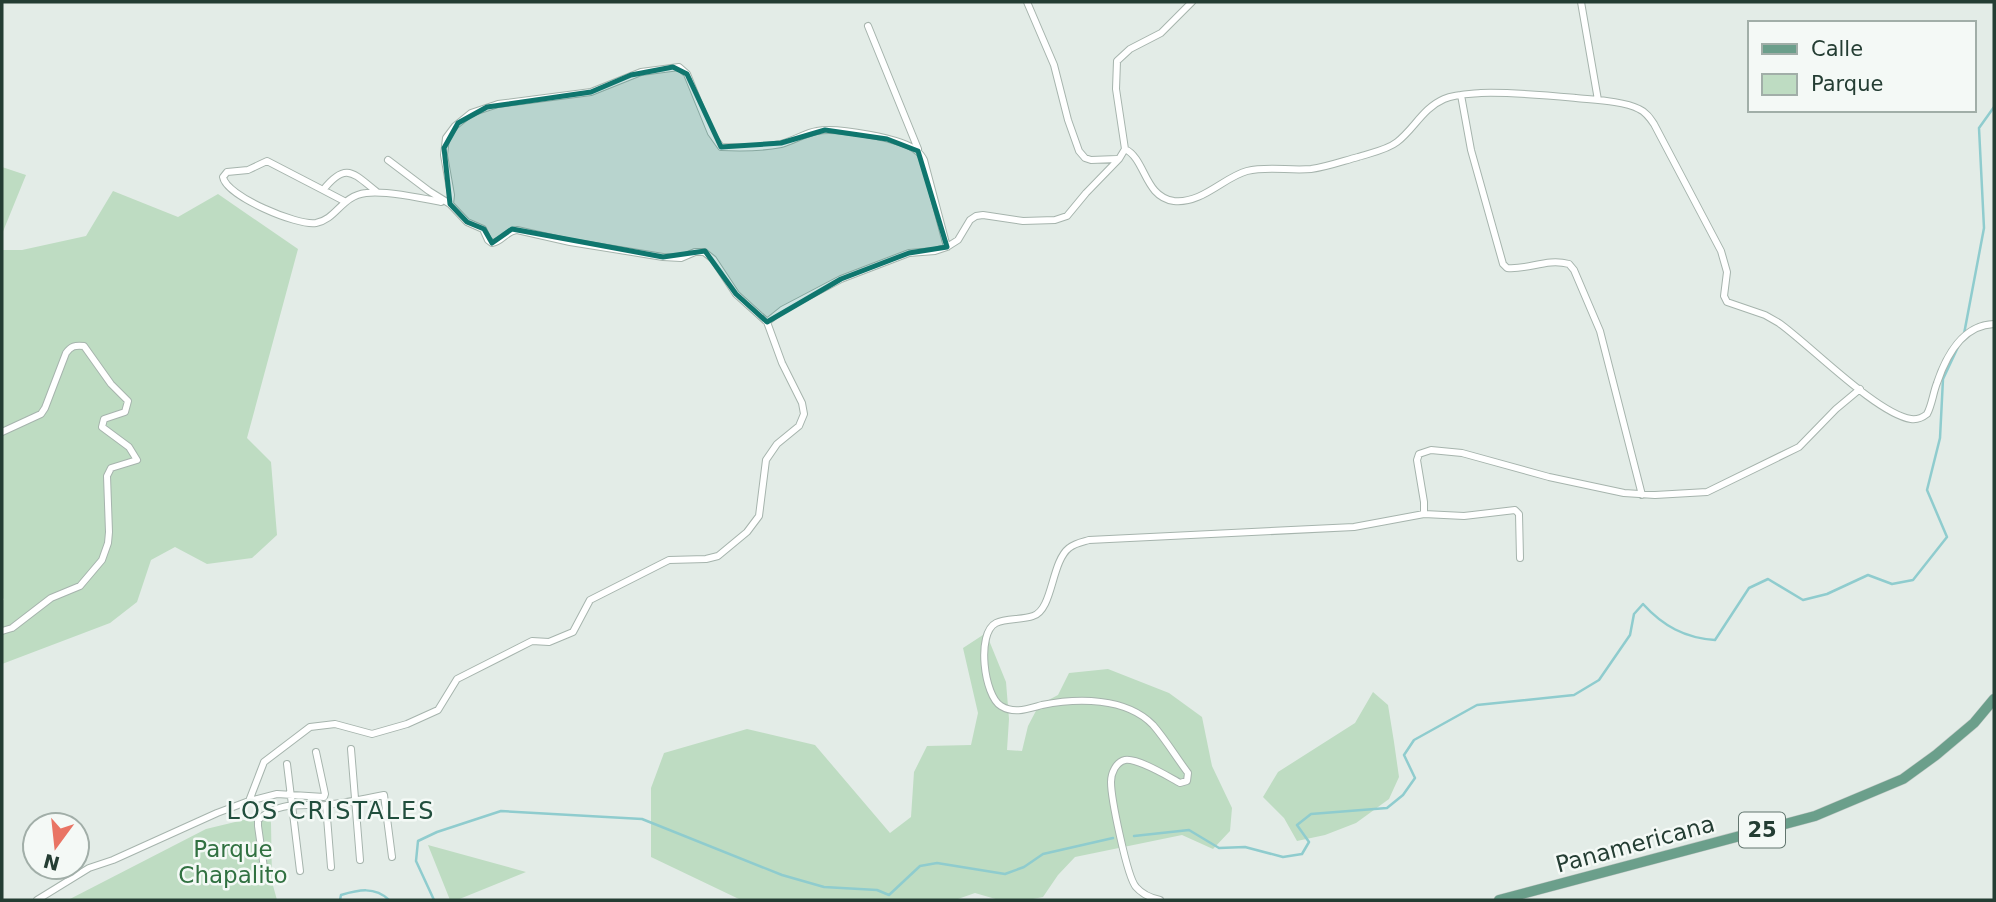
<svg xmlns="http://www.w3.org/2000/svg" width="1996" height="902" viewBox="0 0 1996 902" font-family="'DejaVu Sans',sans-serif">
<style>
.green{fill:#bedcc2}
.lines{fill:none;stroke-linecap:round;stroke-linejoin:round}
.stream{stroke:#8fccce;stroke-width:2.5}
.minor-casing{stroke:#a6b4ad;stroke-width:8}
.primary-casing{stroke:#c2c9c6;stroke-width:11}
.minor{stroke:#fff;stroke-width:6}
.primary{stroke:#6b9f8b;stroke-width:10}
.marked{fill:#0f766e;fill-opacity:0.2;stroke:#0f766e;stroke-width:5;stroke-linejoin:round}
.labels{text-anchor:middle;stroke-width:5;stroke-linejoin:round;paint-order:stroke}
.shield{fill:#f4f9f6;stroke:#62756e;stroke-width:2}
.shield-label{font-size:21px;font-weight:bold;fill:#243d33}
.street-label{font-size:23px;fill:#243d33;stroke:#f4f9f6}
.park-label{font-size:23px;fill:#317141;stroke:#f4f9f6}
.neighbourhood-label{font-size:24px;letter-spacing:2px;fill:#214e3d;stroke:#f4f9f6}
</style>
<rect width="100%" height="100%" fill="#e3ece7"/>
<path class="green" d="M2,167L26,175L2,234Z
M113,191L178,217L218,194L298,249L247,438L271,462L277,535L252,558L207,564L175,547L151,560L137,602L110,623L2,664V602L4,599L2,598V250H22L86,236Z
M986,633L1006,682L1009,719L1007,750L1022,751L1028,726L1039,705L1058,695L1069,673L1108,669L1169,693L1202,717L1212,766L1232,808L1230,831L1213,849L1182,835L1075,857L1058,875L1043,897L1028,900H999L975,893L955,900H741L651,857V788L664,753L747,729L815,745L890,833L911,817L914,772L927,746L971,745L978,713L963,648Z
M1373,692L1388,705L1394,742L1399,777L1389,799L1356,823L1325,835L1297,841L1284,818L1263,797L1278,772L1355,723Z
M269,814L271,823L272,882L277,900H68L206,829Z
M428,845L526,872L457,900H450Z"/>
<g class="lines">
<path class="stream" d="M1964,334L1984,228L1979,128L1994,107
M1134,836L1189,830L1219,848L1245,847L1283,857L1302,854L1309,842L1297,825L1311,814L1387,808L1403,795L1415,778L1404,755L1414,740L1477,705L1574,695L1599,680L1630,635L1634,614L1643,604C1663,626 1685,638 1715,640L1749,588L1768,579L1803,600L1827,594L1868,575L1892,584L1913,580L1947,537L1927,490L1940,438L1943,379L1958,347
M340,900L341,895C358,890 375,886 389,900
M434,900L416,861L418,841L437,832L501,811L642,819L782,875L824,887L877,890L889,895L920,866L937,863L1005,874L1024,867L1043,854L1113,838"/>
<defs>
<path id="minor" d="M1027,2L1054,65L1068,120L1079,151L1085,158L1091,160L1117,159
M1581,2L1598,100
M868,26L918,149
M1461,95L1471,150L1503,264L1507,268C1529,270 1546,258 1569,264L1574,270L1600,331L1642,495
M1125,149L1116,89L1117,61L1130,49L1161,33L1192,2
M388,160L429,191L450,204L467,222L483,229L488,240L492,243C502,242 506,231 517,230L570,242L663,257L681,258L695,252H704L713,259L736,294L767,322
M323,190L344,201
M377,192C353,173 346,161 323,190L267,161L248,170L227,172L223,177C226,196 297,226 316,223C337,219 341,196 366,193C385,190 422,198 441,202
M450,204L451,195L444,155L446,138L455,126L471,113L498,104L591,92L641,72L679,67L687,74L711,133L721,147C741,148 761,148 781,144C793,141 805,133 817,131C836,127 903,138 917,151C919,152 923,158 924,160L947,247
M2,432L41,414L45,408L66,353C71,346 75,345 84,346L111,384L128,401L125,412L104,419L102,427L129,447L137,460L111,468L107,476L109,532L108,543L102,560L80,586L51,598L12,628L2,631
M1424,514V502L1417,460L1419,454L1431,450L1462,453L1549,477L1624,493L1655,495L1707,492L1799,447L1836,409L1860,389
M351,749L360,860
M287,764L300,871
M249,801L277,794L324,797L325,794L316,752
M326,805L331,867
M264,868L258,826V820C279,801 299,806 325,805C345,803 365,799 384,795L392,857
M37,900L89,868L113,860L217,813L249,801L264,762L310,727L335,724L372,734L407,724L438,710L457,679L532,641L549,642L573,632L590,600L669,560L706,559L718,556L747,532L759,516L766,460L777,444L799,426L804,414L802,403L782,363L767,322L782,310L841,279L909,253L935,251L947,247L958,240L970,220L976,216L983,215L1023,221L1055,220L1067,216L1086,193L1119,159L1125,149C1146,159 1144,197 1174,201C1202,204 1224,177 1247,171C1268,166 1290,171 1311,169C1327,167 1343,161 1358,157C1370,153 1387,150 1397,142C1414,129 1423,108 1444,99C1455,94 1469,94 1481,93C1513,92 1544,95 1576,98C1595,100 1623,101 1639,109C1646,112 1650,118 1654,124L1721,251L1727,272L1724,296L1727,302L1765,315L1779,323C1810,345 1877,414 1911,419C1918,420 1922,418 1927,414C1932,405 1933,393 1937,383C1946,356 1963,325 1994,324
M1160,900C1151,898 1142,894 1136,887C1127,877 1111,798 1111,782C1111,773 1116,762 1125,760C1138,758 1167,776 1180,783L1187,781L1188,773C1176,757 1166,740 1153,725C1126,697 1077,698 1042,705C1027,709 1014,714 1001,706C984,696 976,633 996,623C1006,618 1022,620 1033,616C1053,610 1051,562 1069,548C1075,543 1082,542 1089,540L1354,527L1424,514L1464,516L1515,510L1519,514L1520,558"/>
<path id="primary" d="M1499,900L1815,816L1903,779L1936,755L1974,723L1994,699"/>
</defs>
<use href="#minor" class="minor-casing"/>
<use href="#primary" class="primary-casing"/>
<use href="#minor" class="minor"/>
<use href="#primary" class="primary"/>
</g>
<path class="marked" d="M673,67L687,74L721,147L781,143L825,130L887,139L918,151L947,247L909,253L841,279L767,322L736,294L705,251L663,257L512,229L492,243L484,229L467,222L450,204L444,148L458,123L487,107L591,92L631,75Z"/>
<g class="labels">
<rect class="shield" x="1739" y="812.5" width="46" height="35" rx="5"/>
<g class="shield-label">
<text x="1762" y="837">25</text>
</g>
<g class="street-label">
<text transform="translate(1635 844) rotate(-15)" y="8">Panamericana</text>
</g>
<g class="park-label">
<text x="233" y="857">Parque<tspan x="233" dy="26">Chapalito</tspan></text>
</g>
<g class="neighbourhood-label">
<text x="331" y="819">LOS CRISTALES</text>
</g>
</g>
<rect width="1996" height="902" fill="none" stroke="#243d33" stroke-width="7"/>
<rect x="1748" y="21" width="228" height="91" fill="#f4f9f6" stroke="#a1aea8" stroke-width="2"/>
<rect x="1762" y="44" width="35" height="10" fill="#6b9f8b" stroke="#a1aea8" stroke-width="2"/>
<text x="1811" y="56" font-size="21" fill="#243d33">Calle</text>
<rect x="1762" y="74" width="35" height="21" fill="#bedcc2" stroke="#a1aea8" stroke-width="2"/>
<text x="1811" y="91" font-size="21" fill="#243d33">Parque</text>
<g transform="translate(56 846) rotate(195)"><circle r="33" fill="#f4f9f6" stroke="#a1aea8" stroke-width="2"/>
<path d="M0-5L12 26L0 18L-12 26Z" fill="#e97464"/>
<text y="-10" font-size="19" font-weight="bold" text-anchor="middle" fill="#243d33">N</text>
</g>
</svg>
